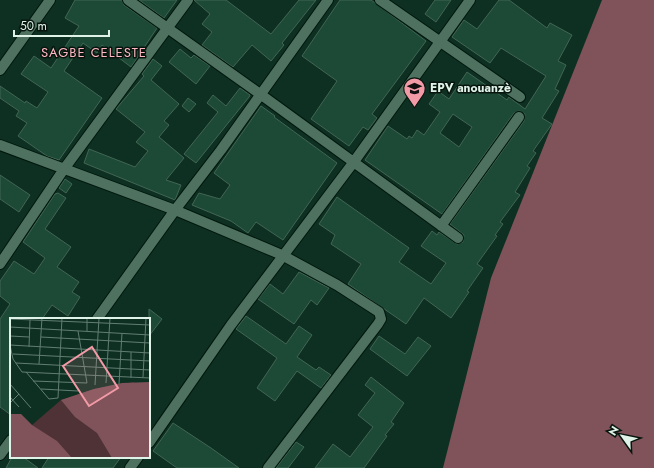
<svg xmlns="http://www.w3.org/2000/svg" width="654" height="468" viewBox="0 0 654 468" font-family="Jost,sans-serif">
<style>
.forest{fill:#7f5359}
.building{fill:#1d4a37;stroke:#426554;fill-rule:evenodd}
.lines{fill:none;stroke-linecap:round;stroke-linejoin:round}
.street-casing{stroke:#00170d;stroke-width:12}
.street{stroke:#4e7160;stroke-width:10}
.labels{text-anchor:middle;stroke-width:3;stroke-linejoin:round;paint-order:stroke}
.poi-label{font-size:12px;font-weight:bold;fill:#e0f3e9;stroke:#07150e;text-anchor:start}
.neighbourhood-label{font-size:13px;letter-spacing:1px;fill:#fdb8c1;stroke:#07150e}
.inset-road{fill:none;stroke:#627e72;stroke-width:1}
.view{fill:#f39aa7;fill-opacity:0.15;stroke:#f39aa7;stroke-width:2}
.inset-edge{fill:none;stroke:#e0f3e9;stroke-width:2}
</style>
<rect width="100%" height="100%" fill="#0e3022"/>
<path class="forest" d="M602,0H654V468H443L491,278Z"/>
<path class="building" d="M75,0H122L124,5L157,28L131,67L102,45L97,53L83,43L64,71L102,98L59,160L47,156L18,136L27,123L16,116L19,111L0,98V86L25,103L26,101L37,108L48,92L21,74L34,56L51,68L79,26L65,18Z
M139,0H177L164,18Z
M194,0H226L271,34L299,0H316L282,43L284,45L271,61L252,45L233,67L202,45L212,32L202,24L210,14Z
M340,0H371L426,41L372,114L377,118L368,130L363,127L349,146L311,119L337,81L302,56Z
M435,0H451L436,22L425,14Z
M499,0H509L547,28L550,23L572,35L558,61L566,65L555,89L559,91L542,118L552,124L533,151L536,153L527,166L530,168L515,192L520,195L500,222L503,224L495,235L497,236L477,264L483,268L467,291L469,292L451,318L424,298L406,324L348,284L361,264L331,244L335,235L319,224L337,197L409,248L399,262L431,284L446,263L421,246L432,231L437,235L439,232L457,244L463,242L464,235L450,224L524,121L525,114L519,111L514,113L442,214L365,160L388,126L407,139L409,136L412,138L417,130L424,135L440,112L429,104L438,91L449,99L467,72L507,100L509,97L525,109L546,76L501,48L490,63L452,37L464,20L477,29ZM453,114L472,127L459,147L440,133Z
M180,49L191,58L194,55L210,66L196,84L169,62Z
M153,59L162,66L151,80L179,104L164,121L169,125L159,137L184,158L166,180L181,185L175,200L84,163L89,149L135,167L148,151L136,142L145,132L116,109L144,76L142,74Z
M240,88L250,95L249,97L196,163L184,154L218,112L207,103L213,95L226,106Z
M188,98L196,104L189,112L182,106Z
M261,106L275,116L274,117L337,163L283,240L256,222L248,233L231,221L192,205L199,193L220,199L230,185L214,173Z
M0,175L30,195L19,212L0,199Z
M65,179L72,184L66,193L59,188Z
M58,193L66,198L45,229L71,247L57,267L79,282L72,292L80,297L68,316L52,305L42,319H11V415L0,407V319L10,304L0,296V281L14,261L34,274L45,258L23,242L55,194Z
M299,272L329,288L317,305L311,300L294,324L258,299L270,284L283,294Z
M149,309L162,319L149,336Z
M246,316L286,344L299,326L312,335L297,357L316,370L319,367L331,375L321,388L297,371L275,401L257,388L277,358L236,329Z
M379,336L405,354L418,337L431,346L407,376L370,349Z
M371,377L404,403L391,422L394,424L385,435L387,436L364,468H315L333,444L350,457L373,427L358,415L375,393L365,385Z
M173,423L211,448L239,468H177L153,451Z
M296,442L304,447L288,468H276Z
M12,457H23L38,468H6Z
M49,457H121L113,468H42Z"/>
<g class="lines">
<defs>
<path id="street" d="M128,0L260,94L458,238
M380,0L520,97
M0,70L50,0
M0,145L175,210L282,255L337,285L379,312L381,319L378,324L268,468
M441,226L519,117
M0,264L64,169L188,0
M97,319L175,210L221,150L328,0
M149,443L231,325L353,163L470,0
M0,455L11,440
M130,468L138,457"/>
</defs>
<use href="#street" class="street-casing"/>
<use href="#street" class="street"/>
</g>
<defs>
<symbol id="school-pin" viewBox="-11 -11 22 30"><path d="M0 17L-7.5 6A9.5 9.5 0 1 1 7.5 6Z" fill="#f39aa7" stroke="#07150e"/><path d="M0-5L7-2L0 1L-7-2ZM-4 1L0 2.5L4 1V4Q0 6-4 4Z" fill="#111"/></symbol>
</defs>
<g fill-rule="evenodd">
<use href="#school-pin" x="402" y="76" width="25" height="34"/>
</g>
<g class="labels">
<g class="poi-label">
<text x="430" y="92">EPV anouanzè</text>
</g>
<g class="neighbourhood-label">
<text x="94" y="57">SAGBE CELESTE</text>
</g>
</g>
<g transform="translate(10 318)">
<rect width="140" height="140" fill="#0e3022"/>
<path d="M124,64L140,140H0V96H11L22,107L51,82L84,71Z" fill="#4e3236"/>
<path d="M140,64V140H102L87,115L65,99L51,82L84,71L112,65ZM0,96H11L22,107L47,123L62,140H0Z" fill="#7f5359"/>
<path class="inset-road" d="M0,1L140,7M0,9L140,17M77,13V0M0,18L19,19M31,19L140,25M19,29L20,2M140,35L0,27L3,41L12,54L140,60M3,36L140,43M6,45L140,52M29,46L32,0M16,54L39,81L48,80L52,0M133,59L136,0M121,60V34M23,63L77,65L68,13M96,65L100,0M0,66L21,90M109,66L112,15M85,67L89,0M31,71L68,73M0,79L9,89M0,85L9,76"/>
<path class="view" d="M82,29L108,70L79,88L53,48Z"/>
<rect width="140" height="140" class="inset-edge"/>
</g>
<g transform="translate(622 436) rotate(303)" stroke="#07150e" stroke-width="3" paint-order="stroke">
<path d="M0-3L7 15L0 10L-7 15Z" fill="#e0f3e9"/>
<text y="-6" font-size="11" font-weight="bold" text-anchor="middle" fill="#e0f3e9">N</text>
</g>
<path d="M14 30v6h95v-6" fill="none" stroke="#e0f3e9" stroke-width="2"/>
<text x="20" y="30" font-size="12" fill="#e0f3e9" stroke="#07150e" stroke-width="3" paint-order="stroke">50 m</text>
</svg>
